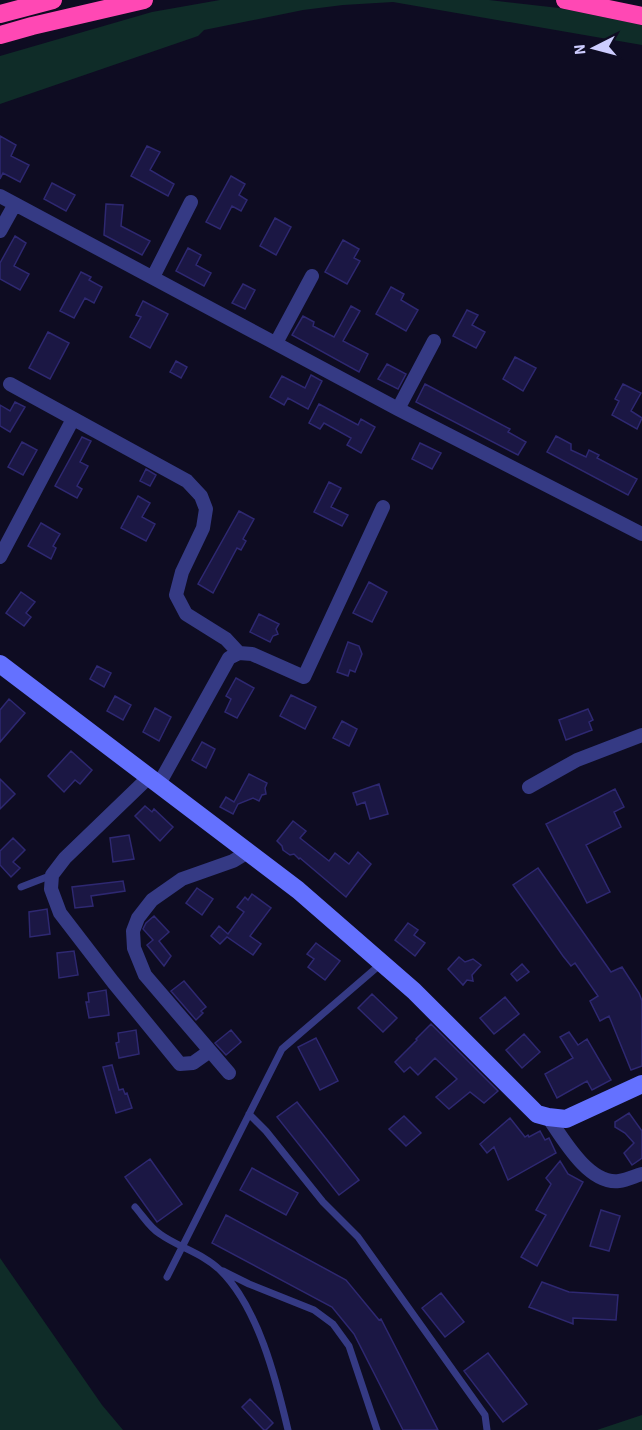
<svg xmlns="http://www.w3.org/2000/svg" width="642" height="1430" viewBox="0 0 642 1430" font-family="'Source Sans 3',sans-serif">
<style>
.green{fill:#0f2c28}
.building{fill:#1b1744;stroke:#2e2871;stroke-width:1.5}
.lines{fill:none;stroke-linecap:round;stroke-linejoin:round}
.lane{stroke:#353a84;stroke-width:7}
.street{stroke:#353a84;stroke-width:14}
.secondary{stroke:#6471ff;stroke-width:18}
.highway{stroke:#ff48b4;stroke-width:18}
</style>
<rect width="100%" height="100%" fill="#0e0c22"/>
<path class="green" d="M220,0H489L559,8L642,25V45L393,2L343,5L303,10L204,30L198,36L0,104V56L152,12Z
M0,1258L102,1405L123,1430H0Z
M642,1415V1430H597Z"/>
<path class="building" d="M0,136L16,145L11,156L29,165L20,182L3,173L0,179Z
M147,146L160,152L150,170L174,184L168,196L131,176Z
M231,176L245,184L239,195L247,200L241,211L232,206L220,229L206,222Z
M52,183L75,195L66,211L44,199Z
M106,204L123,205L121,226L150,241L142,255L104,235Z
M275,218L291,227L276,255L260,246Z
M15,236L26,243L14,266L29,274L20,290L0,279V263Z
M343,240L359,249L354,258L360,261L347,284L325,272Z
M188,248L201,255L196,265L211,273L204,286L176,271Z
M81,272L91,277L89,280L102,287L94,303L85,298L74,318L60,311Z
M243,284L255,290L245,309L232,303Z
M391,287L404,294L401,300L418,310L406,331L376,314Z
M143,301L168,314L150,348L130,337L141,317L136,315Z
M351,306L360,311L343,341L368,354L359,372L292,335L303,316L314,322L313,326L334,337Z
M467,310L478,315L472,325L485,332L476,348L453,336Z
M48,332L69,343L50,379L29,368Z
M515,357L536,368L523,391L503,379Z
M176,361L187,367L181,378L170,372Z
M387,364L406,374L398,389L378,379Z
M311,375L322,381L308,409L288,398L284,405L270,397L282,376L305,388Z
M425,384L510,429L508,432L526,442L518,455L416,402Z
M623,384L641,393L631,411L642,418L637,429L612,415L619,401L615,399Z
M15,402L25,407L10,432L0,426V405L10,411Z
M319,404L358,425L361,419L375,427L361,453L347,445L351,438L324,423L320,429L309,423Z
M556,436L571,444V450L586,457L589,450L599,455L597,458L637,479L628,495L547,452Z
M82,437L91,441L80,462L88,466L77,486L82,489L77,498L55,486Z
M22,442L37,450L23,475L8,467Z
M420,443L441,453L432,469L412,459Z
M146,469L156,475L150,486L140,481Z
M329,482L341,488L331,507L348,515L342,526L314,512Z
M138,496L150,503L142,517L155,524L146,541L121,528Z
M239,511L254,519L243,539L246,541L241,550L237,548L213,593L198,584Z
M41,523L60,534L53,546L56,548L51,559L28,546Z
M369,582L387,592L372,622L353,613Z
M21,592L35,602L26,613L31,617L24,626L6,613Z
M259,614L279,624L276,629L278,634L273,636L270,642L250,632Z
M348,642L359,646L362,654L355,672L350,670L348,676L337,672Z
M97,666L111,673L104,687L90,679Z
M236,678L254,688L237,718L225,712L231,699L226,696Z
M291,695L316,707L305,729L280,716Z
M115,696L131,705L123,720L107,711Z
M9,699L25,713L0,742V710Z
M155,708L171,717L159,741L143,732Z
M588,709L593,720L589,722L592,730L566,740L559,720Z
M342,721L357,729L349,746L333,738Z
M202,742L215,749L206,768L192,760Z
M71,751L92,770L80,784L75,780L64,792L48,776Z
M249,774L267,783L265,788L266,794L262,795L259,801L253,798L238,804L233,814L220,807L226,797L234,802Z
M0,779L15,794L0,809Z
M379,784L388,814L370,819L365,802L357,805L353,793Z
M615,789L624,807L614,812L621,827L586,845L610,892L587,903L546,824Z
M145,806L152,812L154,809L173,827L160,841L135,816Z
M293,821L306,831L300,838L329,861L335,853L349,864L358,852L371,864L346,897L300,858L299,859L294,854L290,855L283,850L282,846L277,841Z
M129,835L134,859L113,862L110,838Z
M13,838L25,850L13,862L20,868L11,877L0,865V851Z
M538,868L611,972L622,967L639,993L642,1001V1066L631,1070L609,1016L600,1021L590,1001L598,996L575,963L571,966L563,956L513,885Z
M123,881L125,891L91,896L93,906L75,908L72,887Z
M197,888L213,899L202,915L186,903Z
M252,894L271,908L250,936L261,944L253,955L227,937L220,944L211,936L219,926L228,934L244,912L237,907L245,897L248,900Z
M47,909L50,934L30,937L29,912Z
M154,916L169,932L159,941L171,956L164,966L147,945L153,940L143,929L146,923Z
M408,923L418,930L414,935L425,943L415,956L395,940Z
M316,943L340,961L325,980L308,967L314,959L307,954Z
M74,951L78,975L59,978L57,953Z
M459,957L465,962L473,959L481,965L472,975L473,981L467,980L463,985L448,969Z
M522,964L529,972L517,981L511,974Z
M184,981L206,1007L201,1011L203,1013L196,1020L171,991Z
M106,990L109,1015L89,1018L86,1002H89L88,993Z
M372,994L397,1018L383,1032L358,1008Z
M505,997L519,1014L494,1034L480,1018Z
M431,1024L498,1091L484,1103L470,1092L449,1109L436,1097L457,1079L435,1058L418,1075L410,1067L404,1072L395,1062L417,1040L416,1039Z
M136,1030L139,1054L119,1058L116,1043L119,1042L118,1033Z
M231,1030L241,1042L226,1055L215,1043Z
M569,1032L578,1045L587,1039L611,1080L592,1090L587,1081L557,1098L545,1074L573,1058L560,1037Z
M524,1034L540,1052L522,1068L506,1050Z
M316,1038L338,1081L320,1090L298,1047Z
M112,1065L119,1090L123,1089L125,1094L127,1093L132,1108L116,1113L103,1067Z
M297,1102L359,1180L339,1195L277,1117Z
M629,1113L642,1131V1158L632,1165L624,1153L634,1143L625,1133L615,1127V1122Z
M404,1116L421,1133L406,1146L389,1129Z
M510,1118L525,1137L528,1135L529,1137L540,1131L545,1140L549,1138L556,1153L508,1180L494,1147L487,1153L480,1144Z
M150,1159L182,1204L157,1222L125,1177Z
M560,1161L568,1174L583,1182L537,1266L521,1257L546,1215L536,1210L551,1184L546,1178Z
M252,1168L298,1193L286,1215L240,1190Z
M601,1210L620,1216L609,1251L590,1246Z
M226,1215L346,1280L379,1320L381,1319L438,1430H403L354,1334L332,1307L212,1243Z
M542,1282L569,1292L618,1295L616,1320L573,1318V1324L529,1307Z
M441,1293L464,1322L445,1337L422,1308Z
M488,1353L527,1404L503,1422L464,1371Z
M250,1399L273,1423L266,1430H264L242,1407Z"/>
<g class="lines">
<path class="lane" d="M21,887L52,875
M249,1114L266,1131L323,1202L358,1237L485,1415L487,1430
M135,1207C143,1216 150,1228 160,1234C178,1247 204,1254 220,1270C258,1307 276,1379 288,1430
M223,1271L249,1284L314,1310L333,1324L349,1346L377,1430
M167,1277L282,1049L382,963"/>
<path class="street" d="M0,196L398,409L642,534
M0,231L15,204
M153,277L191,202
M276,343L312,276
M10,384L187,481L201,496L206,509L203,528L182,572L176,595L186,614L226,639L239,653
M398,409L434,341
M0,557L73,419
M149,777L65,858L52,875L51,889L60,913L113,982L180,1064L193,1063L210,1051
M159,784L229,658L239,653L252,654L304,677L383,507
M529,787L577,760L642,735
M229,1073L145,975L134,948L133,931L138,918L152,900L182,879L233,861L248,852
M548,1117C563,1139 589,1185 619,1181C627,1180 635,1176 642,1174"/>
<path class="secondary" d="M0,664L298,890L414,991L537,1114L548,1117L566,1119L642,1084"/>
<path class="highway" d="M565,0L642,16
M0,14L53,0
M0,35L32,26L144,0"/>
</g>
<g transform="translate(594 48) rotate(264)" stroke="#0e0c22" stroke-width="4.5" paint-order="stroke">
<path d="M0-4.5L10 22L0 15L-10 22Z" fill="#cdcdff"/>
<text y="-9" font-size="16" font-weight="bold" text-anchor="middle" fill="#cdcdff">N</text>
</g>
</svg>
